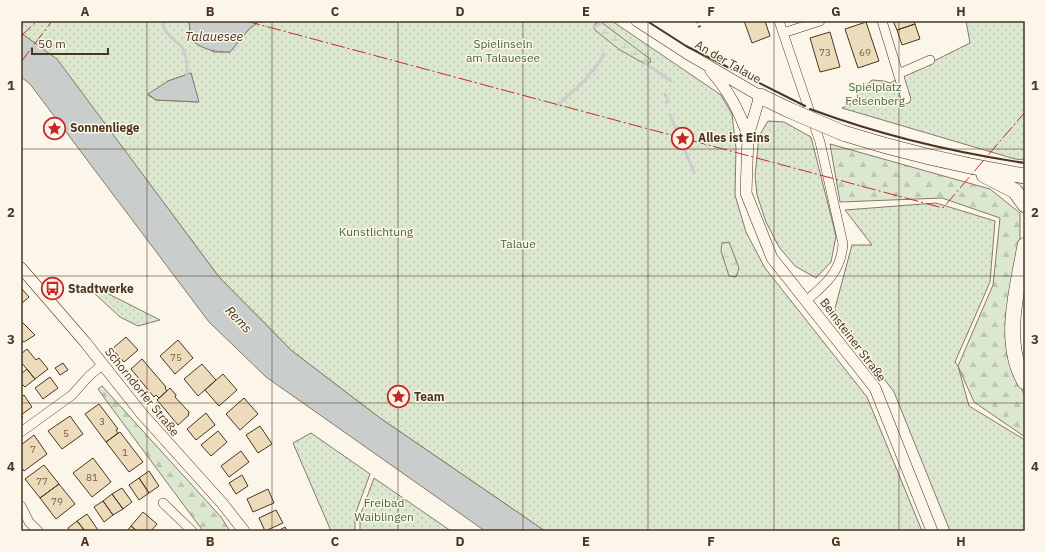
<svg xmlns="http://www.w3.org/2000/svg" width="1046" height="552" viewBox="0 0 1046 552" font-family="'IBM Plex Sans',sans-serif">
<style>
.green{fill:url(#green-dots);stroke:#887966;fill-rule:evenodd}
.forest{fill:url(#forest-firs);stroke:#887966}
.wetland{fill:url(#wetland-marsh);stroke:#887966}
.water{fill:#c9cecd;stroke:#887966}
.lines{fill:none;stroke-linecap:round;stroke-linejoin:round}
.stream{stroke:#c9cecd;stroke-width:3}
.building{fill:#ecdcbc;stroke:#4a3520}
.minor-casing{stroke:#4a3520;stroke-width:10}
.tertiary-casing{stroke:#4a3520;stroke-width:12}
.trunk-casing{stroke:#4a3520;stroke-width:16}
.minor{stroke:#fbf6e9;stroke-width:9}
.tertiary{stroke:#fbf6e9;stroke-width:11}
.trunk{stroke:#fbf6e9;stroke-width:15}
.trunk-bridge-casing{stroke:#4a3520;stroke-width:16;stroke-linecap:butt}
.trunk-bridge{stroke:#fbf6e9;stroke-width:15}
.hedge{stroke:#436837;stroke-width:3;stroke-dasharray:2 3;stroke-linecap:butt}
.wall{stroke:#4a3520;stroke-width:2}
.power{stroke:#c62828;stroke-width:1;stroke-dasharray:14 3 2 3;stroke-linecap:butt}
.grid{fill:none;stroke:#4a3520;stroke-width:1;stroke-opacity:0.55}
.labels{text-anchor:middle;stroke-width:3;stroke-linejoin:round;paint-order:stroke}
.number-label{font-size:10px;fill:#725f47}
.park-label{font-size:12px;fill:#436837;stroke:#fbf6e9}
.street-label{font-size:12px;fill:#4a3520;stroke:#fbf6e9}
.poi-label{font-size:12px;font-weight:bold;fill:#4a3520;stroke:#fbf6e9;text-anchor:start}
.water-label{font-size:13px;font-style:italic;fill:#4a3520;stroke:#fbf6e9}
.neatline{fill:none;stroke:#4a3520;stroke-width:1.5}
.grid-label{font-size:13px;text-anchor:middle;font-weight:bold;fill:#4a3520}
</style>
<defs>
<pattern id="green-dots" width="8" height="8" patternUnits="userSpaceOnUse"><rect width="8" height="8" fill="#dce7d0"/><path d="M2 2h.1M6 6h.1" fill="none" stroke="#bec7b2" stroke-width="1.8" stroke-linecap="round"/></pattern>
<pattern id="forest-firs" width="22" height="20" patternUnits="userSpaceOnUse"><rect width="22" height="20" fill="#dce7d0"/><path d="M5 1l3.5 6h-7zM16 11l3.5 6h-7z" fill="#bec7b2"/></pattern>
<pattern id="wetland-marsh" width="20" height="14" patternUnits="userSpaceOnUse"><rect width="20" height="14" fill="#dce7d0"/><path d="M1 5h8M5 5V1M11 12h8M15 12V8" fill="none" stroke="#bec7b2"/></pattern>
</defs>
<rect width="100%" height="100%" fill="#fbf6e9"/>
<path class="green" d="M21,21H189L191,40L214,52H230L250,28L260,21H612L721,95L732,114L736,148L735,195L746,232L765,268L867,397L922,531H545L380,418L292,351L219,277L57,60L21,33ZM191,73L198,102L156,100L148,95L168,81Z
M966,21H1025V160L1015,159L842,108L858,100L857,93L872,80L884,81L890,83L970,43Z
M768,121L784,122L811,137L836,236L831,262L816,278L795,266L779,247L766,222L757,195L755,176L759,136Z
M936,203L995,221L990,282L955,362L958,366L969,406L1025,440V531H950L894,392L834,312L852,245H872L845,210Z
M93,286L160,320L138,326L120,317L93,292Z
M311,433L370,474L355,515V531H331L293,443Z
M374,478L451,531H360V516Z"/>
<path class="forest" d="M830,144L990,189L1020,213V243L1005,323L1011,368L1025,396V437L974,402L958,366L993,285L1000,218L942,198L840,202Z
M102,386L221,517L230,531H203L108,403L98,389Z"/>
<path class="wetland" d="M601,22L650,59L651,62L645,64L620,50L596,31L593,27L596,23Z
M729,242L739,268L736,277L729,276L721,251L722,243Z"/>
<path class="water" d="M189,21H260L250,28L230,52C214,52 204,50 191,40Z
M21,33L57,59L219,277L292,351L380,418L545,531H485L266,377L209,322L30,84L21,77Z
M191,73L199,102L156,100L148,94L168,81Z"/>
<g class="lines">
<path class="stream" d="M163,21C162,33 174,39 181,46C187,54 187,66 187,75
M21,27L25,21
M594,27L601,23
M645,63L671,81
M665,94L668,100L666,103
M557,106C574,90 593,75 604,54
M670,115L694,172"/>
</g>
<path class="building" d="M744,21H765L770,36L752,43Z
M893,21H914L915,24L897,30Z
M866,22L879,61L858,68L845,29Z
M915,24L920,39L902,45L897,30Z
M830,32L840,67L820,72L810,38Z
M21,288L29,297L21,304Z
M21,321L35,335L24,342L21,339Z
M126,337L138,350L124,362L112,349Z
M178,340L193,358L175,374L160,356Z
M27,349L36,360L39,358L48,369L35,379L21,362V354Z
M142,359L166,387L165,388L167,391L159,398L156,395L154,397L131,369Z
M63,363L68,370L60,375L55,368Z
M202,364L216,380L198,396L184,379Z
M27,369L35,379L25,387L23,385L21,387V374Z
M223,374L237,390L219,406L205,390Z
M50,377L58,388L43,399L35,388Z
M170,388L176,395L175,397L189,412L188,416L178,425L157,400Z
M24,395L32,407L21,415L23,417L21,418V398Z
M244,398L258,414L240,430L226,414Z
M99,404L118,429L116,430L118,433L106,442L85,414Z
M206,413L215,425L196,440L187,429Z
M70,416L83,434L62,449L48,431Z
M260,426L272,444L258,453L246,435Z
M218,431L227,442L211,456L201,445Z
M120,432L143,462L129,472L106,442Z
M34,435L47,454L24,471L21,467V445Z
M241,451L249,462L229,477L221,466Z
M93,458L111,482L92,497L73,473Z
M44,465L59,484L40,498L25,479Z
M149,471L159,486L149,493L139,478Z
M242,475L248,486L236,494L229,483Z
M139,478L149,493L139,500L129,485Z
M59,484L75,504L56,519L40,498Z
M122,488L132,502L123,509L112,494Z
M268,489L274,503L253,512L247,499Z
M112,494L123,509L113,515L103,501Z
M103,501L113,515L104,522L94,507Z
M276,510L283,523L265,531L259,518Z
M143,512L157,524L151,531H137L131,526Z
M87,514L98,530L96,531H85L77,521Z
M77,521L85,531H70L68,528Z
M131,526L137,531H127Z
M285,527L287,531H278Z"/>
<g class="lines">
<defs>
<path id="minor" d="M779,21L820,142L843,244C841,271 826,284 807,300
M882,21L906,99
M783,33L820,21
M898,74L930,60
M21,432L72,395L89,376L102,365
M163,503L192,531
M21,506L29,522L38,531"/>
<path id="tertiary" d="M637,21L688,54L760,96L748,136L746,193L772,258L875,388L932,531
M711,71C729,91 739,111 748,136
M21,268L85,342L142,414L222,503L244,531"/>
<path id="trunk" d="M760,96L789,110
M843,133C903,152 963,166 1025,176
M984,175L1015,191L1025,205
M1025,245C1018,287 1001,342 1025,382"/>
</defs>
<use href="#minor" class="minor-casing"/>
<use href="#tertiary" class="tertiary-casing"/>
<use href="#trunk" class="trunk-casing"/>
<use href="#minor" class="minor"/>
<use href="#tertiary" class="tertiary"/>
<use href="#trunk" class="trunk"/>
<defs>
<path id="trunk-bridge" d="M789,110L843,133"/>
</defs>
<use href="#trunk-bridge" class="trunk-bridge-casing"/>
<use href="#trunk-bridge" class="trunk-bridge"/>
<path class="hedge" d="M697,21L700,28"/>
<path class="wall" d="M647,21L686,46L805,106
M810,109C880,135 951,152 1025,163"/>
<path class="power" d="M246,21L943,208L1025,112
M21,36L37,21
M21,62L52,21"/>
</g>
<path class="grid" d="M147,21V531M272,21V531M398,21V531M523,21V531M648,21V531M774,21V531M899,21V531M21,149H1025M21,276H1025M21,403H1025"/>
<defs>
<symbol id="sight-ring" viewBox="-11 -11 22 22"><circle r="9.5" fill="#fbf6e9" stroke="#c62828" stroke-width="1.5"/><path d="M0-6L1.8-2.2L6-1.7L2.9 1.2L3.7 5.4L0 3.3L-3.7 5.4L-2.9 1.2L-6-1.7L-1.8-2.2Z" fill="#c62828"/></symbol>
<symbol id="bus-ring" viewBox="-11 -11 22 22"><circle r="9.5" fill="#fbf6e9" stroke="#c62828" stroke-width="1.5"/><path d="M-5-6H5V4H4V6H2V4H-2V6H-4V4H-5ZM-3.5-4V0h7V-4ZM-3.5 1.2v1.5H-2V1.2ZM2 1.2v1.5H3.5V1.2Z" fill="#c62828"/></symbol>
</defs>
<g fill-rule="evenodd">
<use href="#sight-ring" x="42" y="116" width="25" height="25"/>
<use href="#sight-ring" x="670" y="126" width="25" height="25"/>
<use href="#bus-ring" x="40" y="276" width="25" height="25"/>
<use href="#sight-ring" x="386" y="384" width="25" height="25"/>
</g>
<g class="labels">
<g class="number-label">
<text x="825" y="56">73</text>
<text x="865" y="56">69</text>
<text x="176" y="361">75</text>
<text x="102" y="425">3</text>
<text x="66" y="437">5</text>
<text x="33" y="453">7</text>
<text x="125" y="456">1</text>
<text x="92" y="481">81</text>
<text x="42" y="485">77</text>
<text x="57" y="505">79</text>
</g>
<g class="park-label">
<text x="503" y="48">Spielinseln<tspan x="503" dy="14">am Talauesee</tspan></text>
<text x="875" y="91">Spielplatz<tspan x="875" dy="14">Felsenberg</tspan></text>
<text x="376" y="236">Kunstlichtung</text>
<text x="518" y="248">Talaue</text>
<text x="384" y="507">Freibad<tspan x="384" dy="14">Waiblingen</tspan></text>
</g>
<g class="street-label">
<text transform="translate(728 62) rotate(30)" y="4">An der Talaue</text>
<text transform="translate(853 340) rotate(53)" y="4">Beinsteiner Straße</text>
<text transform="translate(142 392) rotate(51)" y="4">Schorndorfer Straße</text>
</g>
<g class="poi-label">
<text x="70" y="132">Sonnenliege</text>
<text x="698" y="142">Alles ist Eins</text>
<text x="68" y="293">Stadtwerke</text>
<text x="414" y="401">Team</text>
</g>
<g class="water-label">
<text x="214" y="41">Talauesee</text>
<text transform="translate(239 319) rotate(46)" y="5">Rems</text>
</g>
</g>
<rect width="1046" height="552" fill="none" stroke="#fbf6e9" stroke-width="44"/>
<path d="M32 48v6h76v-6" fill="none" stroke="#4a3520" stroke-width="2"/>
<text x="38" y="48" font-size="12" fill="#4a3520" stroke="#fbf6e9" stroke-width="3" paint-order="stroke">50 m</text>
<rect x="22" y="22" width="1002" height="508" class="neatline"/>
<g class="grid-label">
<text x="85" y="16">A</text>
<text x="210" y="16">B</text>
<text x="335" y="16">C</text>
<text x="460" y="16">D</text>
<text x="586" y="16">E</text>
<text x="711" y="16">F</text>
<text x="836" y="16">G</text>
<text x="961" y="16">H</text>
<text x="11" y="90">1</text>
<text x="1035" y="90">1</text>
<text x="11" y="217">2</text>
<text x="1035" y="217">2</text>
<text x="11" y="344">3</text>
<text x="1035" y="344">3</text>
<text x="11" y="471">4</text>
<text x="1035" y="471">4</text>
<text x="85" y="546">A</text>
<text x="210" y="546">B</text>
<text x="335" y="546">C</text>
<text x="460" y="546">D</text>
<text x="586" y="546">E</text>
<text x="711" y="546">F</text>
<text x="836" y="546">G</text>
<text x="961" y="546">H</text>
</g>
</svg>
